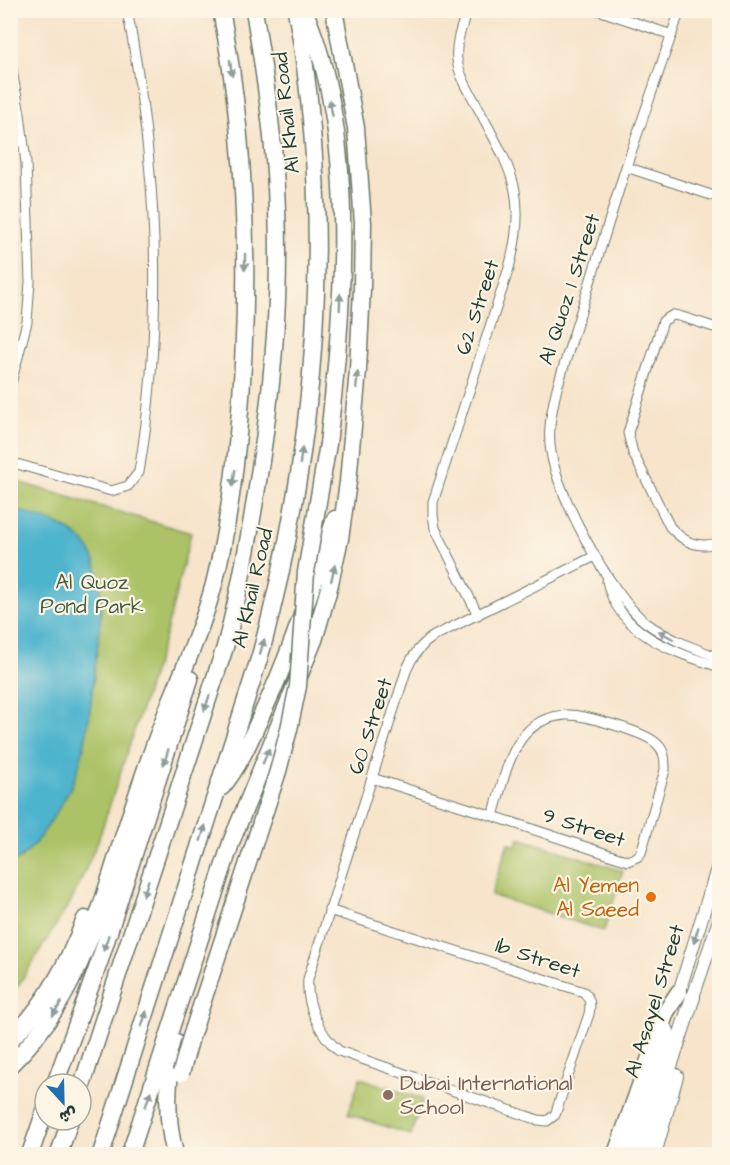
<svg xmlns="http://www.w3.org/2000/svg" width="730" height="1165" viewBox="0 0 730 1165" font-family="'Architects Daughter','Playpen Sans Arabic',sans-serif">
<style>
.green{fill:#acc266;stroke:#66804d;stroke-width:1.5}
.water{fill:#4eb4cd;stroke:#367880;stroke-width:1.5}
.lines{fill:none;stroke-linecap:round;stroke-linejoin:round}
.street-casing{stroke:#6b7769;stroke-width:11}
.secondary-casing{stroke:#6b7769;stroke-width:14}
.primary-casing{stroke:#6b7769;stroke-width:16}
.highway-casing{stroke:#6b7769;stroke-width:19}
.street{stroke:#fff;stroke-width:9}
.secondary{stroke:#fff;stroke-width:12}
.primary{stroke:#fff;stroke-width:14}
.highway{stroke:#fff;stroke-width:16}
.highway-bridge-casing{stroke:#6b7769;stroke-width:19;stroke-linecap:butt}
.highway-bridge{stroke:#fff;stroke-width:16}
.oneway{fill:#8f9e9a}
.food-dot{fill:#e8710a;stroke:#fcf5e5;stroke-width:2}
.education-dot{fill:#8d6e63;stroke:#fcf5e5;stroke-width:2}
.labels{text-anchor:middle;stroke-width:4.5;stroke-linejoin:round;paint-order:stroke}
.street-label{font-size:21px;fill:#1f3d34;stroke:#fcf5e5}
.park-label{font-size:21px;fill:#425e40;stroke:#fcf5e5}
.food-label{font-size:21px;fill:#c56008;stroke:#fcf5e5;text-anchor:end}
.education-label{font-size:21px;fill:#785e54;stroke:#fcf5e5;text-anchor:start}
</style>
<rect width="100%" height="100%" fill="#fcf5e5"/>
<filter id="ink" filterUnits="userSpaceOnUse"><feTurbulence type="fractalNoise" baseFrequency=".0167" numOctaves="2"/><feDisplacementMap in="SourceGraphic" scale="12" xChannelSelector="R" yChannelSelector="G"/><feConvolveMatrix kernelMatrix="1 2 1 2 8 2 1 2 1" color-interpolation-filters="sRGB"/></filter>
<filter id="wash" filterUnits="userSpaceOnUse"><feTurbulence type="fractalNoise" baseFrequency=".008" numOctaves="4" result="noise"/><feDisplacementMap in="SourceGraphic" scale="24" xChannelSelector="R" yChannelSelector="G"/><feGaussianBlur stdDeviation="1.35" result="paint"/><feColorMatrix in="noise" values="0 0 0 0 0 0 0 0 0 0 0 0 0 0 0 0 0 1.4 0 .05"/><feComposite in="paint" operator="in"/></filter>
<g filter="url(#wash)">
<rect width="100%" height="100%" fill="#f7e4cb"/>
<path class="green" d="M11,480L191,533L166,633L98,841L73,898L11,997Z
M519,838L623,871L604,931L491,895L508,843L517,846Z
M360,1078L423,1099L411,1135L348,1114Z"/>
<path class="water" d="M11,508C37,517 78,525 92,554C109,590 98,637 94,675C90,708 88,742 76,774C70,793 40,841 25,854C21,858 15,861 11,865Z"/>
</g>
<g filter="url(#ink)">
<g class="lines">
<defs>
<path id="street" d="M467,10C462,27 455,42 457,60C459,76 470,92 477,106C511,170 529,194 509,268L433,502V515L435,528L478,615
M598,10L672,35
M680,10L626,167L557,388C552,409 547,431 551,452C557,495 611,595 645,622C668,639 693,648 720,658
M10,60L20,114L26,163L30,282L27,322L10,387
M626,167L720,198
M720,329L679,316L673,315L663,321L628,433L633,453L670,527C686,544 697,548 720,543
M10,462L111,491L128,486L139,472C165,316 157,165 127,10
M607,581C618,634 675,653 720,667
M372,778L493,816L628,861L637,857L641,853L665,770C665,760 665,751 657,744C646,732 582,714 566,715C552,716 538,721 528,731C508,750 501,790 493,816
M329,910L584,992C590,999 591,1004 589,1014L555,1115L547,1121L538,1120L339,1051C319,1034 306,1005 308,979L406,671C412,656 420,645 434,636L595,556
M719,1154L720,1143"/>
<path id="secondary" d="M679,992L720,859
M693,997L720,917"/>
<path id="primary" d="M628,1154L667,1031
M641,1154L693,997
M654,1154L676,1076"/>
<path id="highway" d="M304,10C359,136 343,311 328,444
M222,787C240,765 250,740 262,714C292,651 312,585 335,519
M10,1040C45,1006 68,964 85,919
M10,1065C83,996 100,904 131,813C143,776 156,739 170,703C186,664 203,625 214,584C232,512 239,438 243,364C249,245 244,127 221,10
M55,1084L99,963L190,679
M81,1088L225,647C241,588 251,529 260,468C273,383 281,296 277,210C275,143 265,76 254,10
M30,1154L45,1111
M59,1154L70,1120
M101,1154L260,656C317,448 335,223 296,10
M130,1154L232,840L314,640L328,592L340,539L348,482L358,370L362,288L363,223L356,128L334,10
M175,1154C166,1118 166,1079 176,1043
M616,1154L666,1012L679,992"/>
</defs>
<use href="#street" class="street-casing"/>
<use href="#secondary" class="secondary-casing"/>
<use href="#primary" class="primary-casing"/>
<use href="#highway" class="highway-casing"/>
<use href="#street" class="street"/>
<use href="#secondary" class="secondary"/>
<use href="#primary" class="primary"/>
<use href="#highway" class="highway"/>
<defs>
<path id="highway-bridge" d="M181,1073L191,1037L278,771L289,729L298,686L306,572L328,444"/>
</defs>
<use href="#highway-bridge" class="highway-bridge-casing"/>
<use href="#highway-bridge" class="highway-bridge"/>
</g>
<defs><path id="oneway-solid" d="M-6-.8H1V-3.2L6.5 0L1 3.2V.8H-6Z" transform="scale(1.5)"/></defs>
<g class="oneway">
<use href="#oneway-solid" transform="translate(231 68) rotate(82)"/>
<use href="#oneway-solid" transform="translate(331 108) rotate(-101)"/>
<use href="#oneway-solid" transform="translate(245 262) rotate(90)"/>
<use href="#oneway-solid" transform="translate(340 302) rotate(-88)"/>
<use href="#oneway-solid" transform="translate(357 380) rotate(-85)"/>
<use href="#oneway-solid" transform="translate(301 456) rotate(-82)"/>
<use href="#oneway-solid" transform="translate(234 478) rotate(98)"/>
<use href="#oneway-solid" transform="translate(333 573) rotate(-77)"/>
<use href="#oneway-solid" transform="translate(666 635) rotate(-150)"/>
<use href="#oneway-solid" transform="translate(262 647) rotate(-74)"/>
<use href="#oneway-solid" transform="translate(207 703) rotate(108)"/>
<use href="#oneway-solid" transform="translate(266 756) rotate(-67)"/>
<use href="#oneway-solid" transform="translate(166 757) rotate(108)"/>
<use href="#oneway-solid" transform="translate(203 833) rotate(-73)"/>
<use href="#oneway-solid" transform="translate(146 888) rotate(108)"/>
<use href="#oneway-solid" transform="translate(696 935) rotate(107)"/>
<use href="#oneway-solid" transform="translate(106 943) rotate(108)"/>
<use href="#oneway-solid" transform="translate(57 1009) rotate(123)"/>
<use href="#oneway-solid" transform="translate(144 1019) rotate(-72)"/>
<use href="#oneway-solid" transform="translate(148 1099) rotate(-72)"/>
</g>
</g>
<circle class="food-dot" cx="651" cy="897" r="6"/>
<circle class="education-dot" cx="388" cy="1095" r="6"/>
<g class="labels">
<g class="street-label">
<text transform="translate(286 113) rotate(-96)" y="7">Al Khail Road</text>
<text transform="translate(569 289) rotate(-72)" y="7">Al Quoz 1 Street</text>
<text transform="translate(477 307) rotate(-72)" y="7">62 Street</text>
<text transform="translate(252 588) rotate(-77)" y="7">Al Khail Road</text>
<text transform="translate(370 726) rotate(-72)" y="7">60 Street</text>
<text transform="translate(584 827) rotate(18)" y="7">9 Street</text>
<text transform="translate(538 958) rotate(18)" y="7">1b Street</text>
<text transform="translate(654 1001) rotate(-73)" y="7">Al Asayel Street</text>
</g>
<g class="park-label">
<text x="92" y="589">Al Quoz<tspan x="92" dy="24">Pond Park</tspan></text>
</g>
<g class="food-label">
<text x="639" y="892">Al Yemen<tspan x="639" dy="24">Al Saeed</tspan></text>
</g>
<g class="education-label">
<text x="400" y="1090">Dubai International<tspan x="400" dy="24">School</tspan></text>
</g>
</g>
<rect width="730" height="1165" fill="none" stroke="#fcf5e5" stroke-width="36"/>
<g transform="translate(63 1102) rotate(158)"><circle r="28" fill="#fcf5e5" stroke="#a4ab9e" stroke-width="1.5"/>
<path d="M0-4.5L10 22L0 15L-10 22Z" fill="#1f6fb2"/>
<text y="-9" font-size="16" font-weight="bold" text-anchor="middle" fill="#1f3d34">ش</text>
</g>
</svg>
